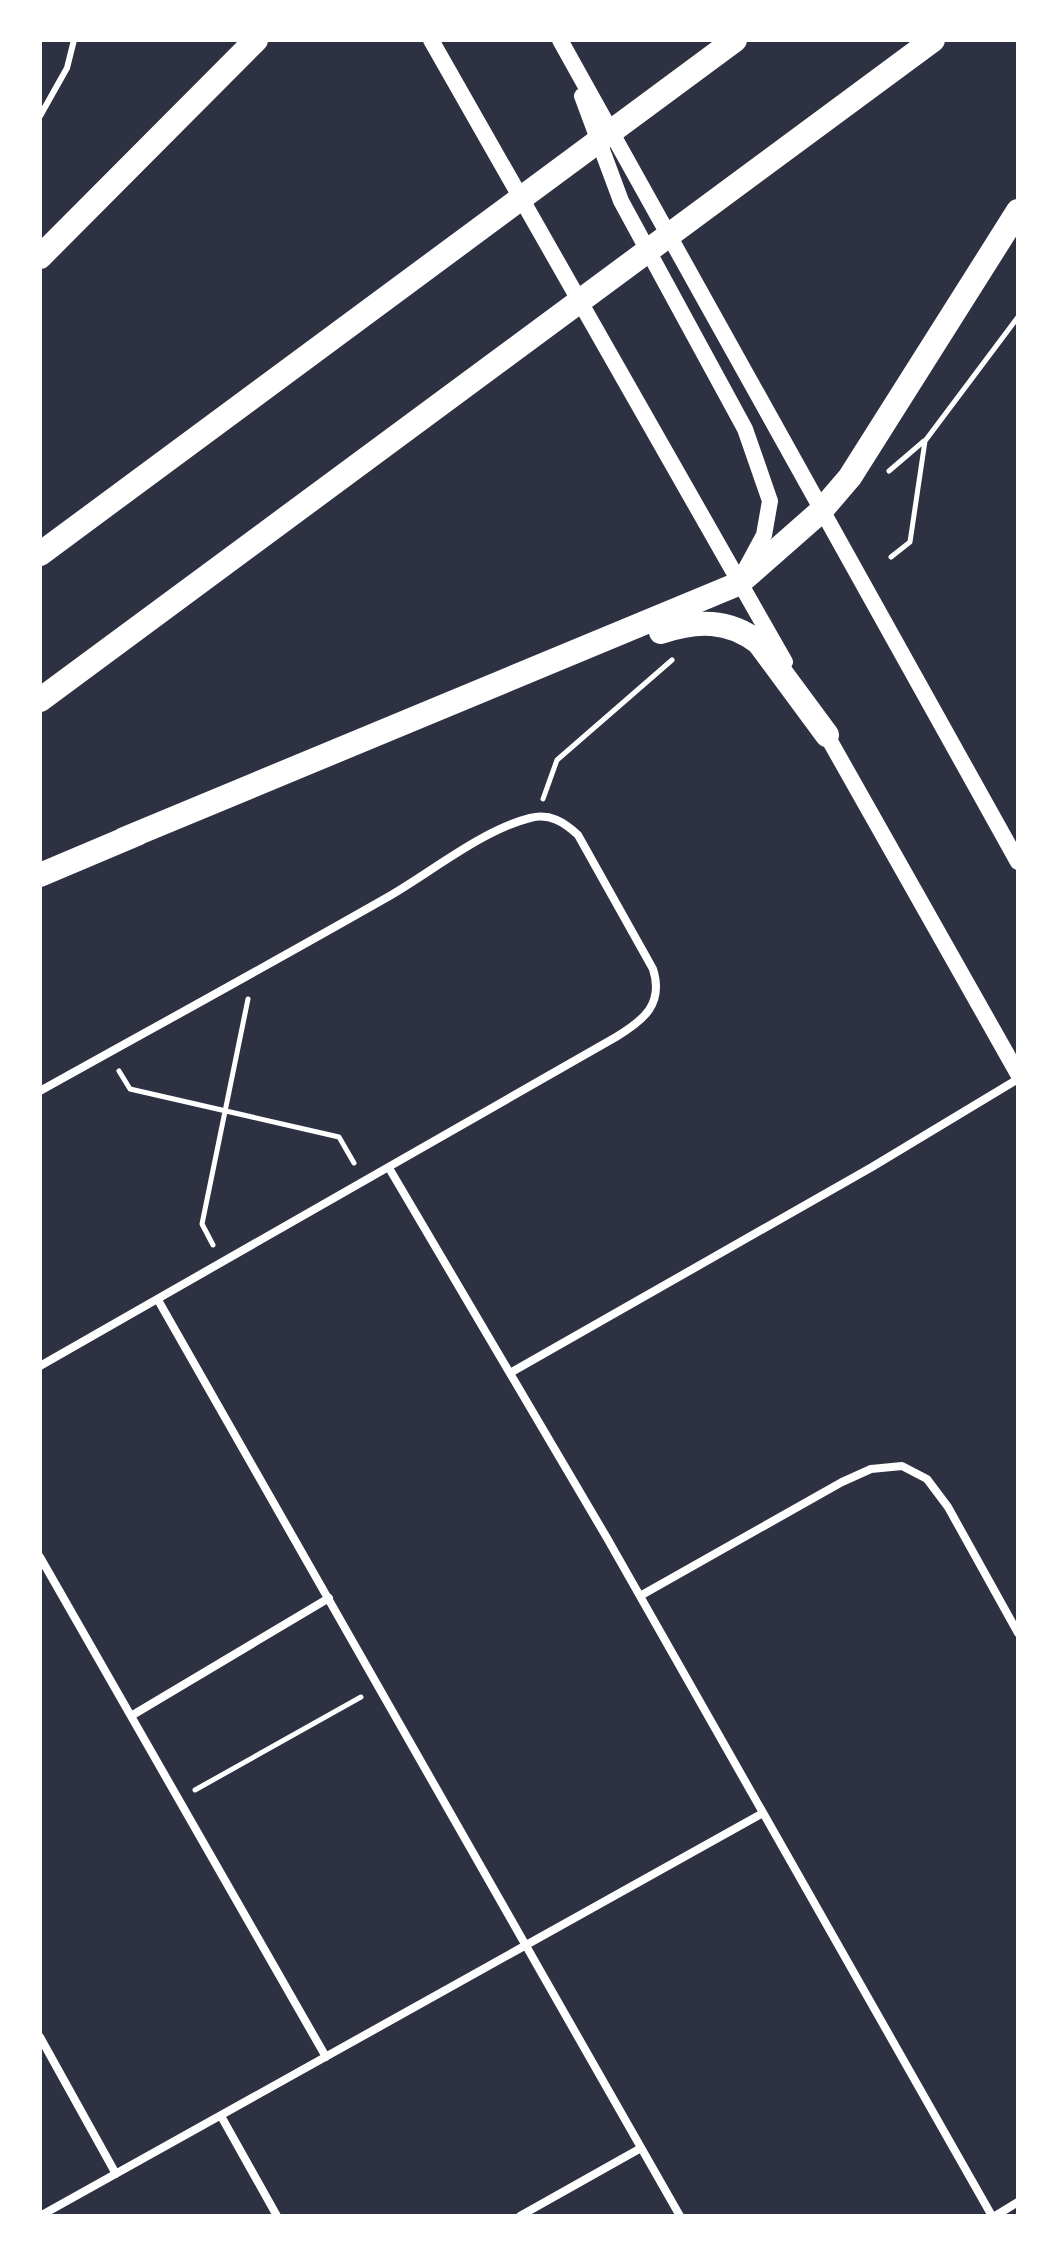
<svg xmlns="http://www.w3.org/2000/svg" width="1058" height="2256" viewBox="0 0 1058 2256" font-family="Lato,sans-serif">
<style>
.lines{fill:none;stroke-linecap:round;stroke-linejoin:round}
.path{stroke:#fff;stroke-width:5}
.service{stroke:#fff;stroke-width:6}
.minor{stroke:#fff;stroke-width:8}
.secondary{stroke:#fff;stroke-width:16}
.motorway{stroke:#fff;stroke-width:24}
</style>
<rect width="100%" height="100%" fill="#2d3142"/>
<g class="lines">
<path class="path" d="M889,471L924,441
M891,557L910,542L925,441L1018,317
M543,799L557,760L672,660
M119,1071L130,1089L339,1137L354,1163
M213,1245L202,1224L248,999
M195,1790L361,1697"/>
<path class="service" d="M40,116L67,68L74,40"/>
<path class="minor" d="M40,1091C155,1027 272,963 386,898C430,873 482,830 530,818C550,813 564,822 578,835L653,969C664,1004 644,1020 616,1037L40,1366
M389,1168L607,1538L992,2216
M158,1300L680,2216
M510,1373L872,1167L1018,1079
M40,1557L326,2057
M640,1596L842,1482L871,1469L902,1466L927,1479L948,1507L1018,1633
M131,1716L329,1598
M40,2037L116,2174
M221,2116L277,2216
M40,2216L763,1813
M520,2216L641,2148
M995,2216L1018,2202"/>
<path class="secondary" d="M431,40L785,662
M560,40L1018,862
M582,96L621,201L745,429L770,501L764,535L744,572
M822,727L1018,1074"/>
<path class="motorway" d="M40,257L256,40
M40,554L735,40
M661,632C696,620 729,619 759,643L827,735
M40,700L933,40
M124,839L738,584L820,512L850,477L1018,211
M40,875L137,834"/>
</g>
<rect width="1058" height="2256" fill="none" stroke="#ffffff" stroke-width="84"/>
</svg>
